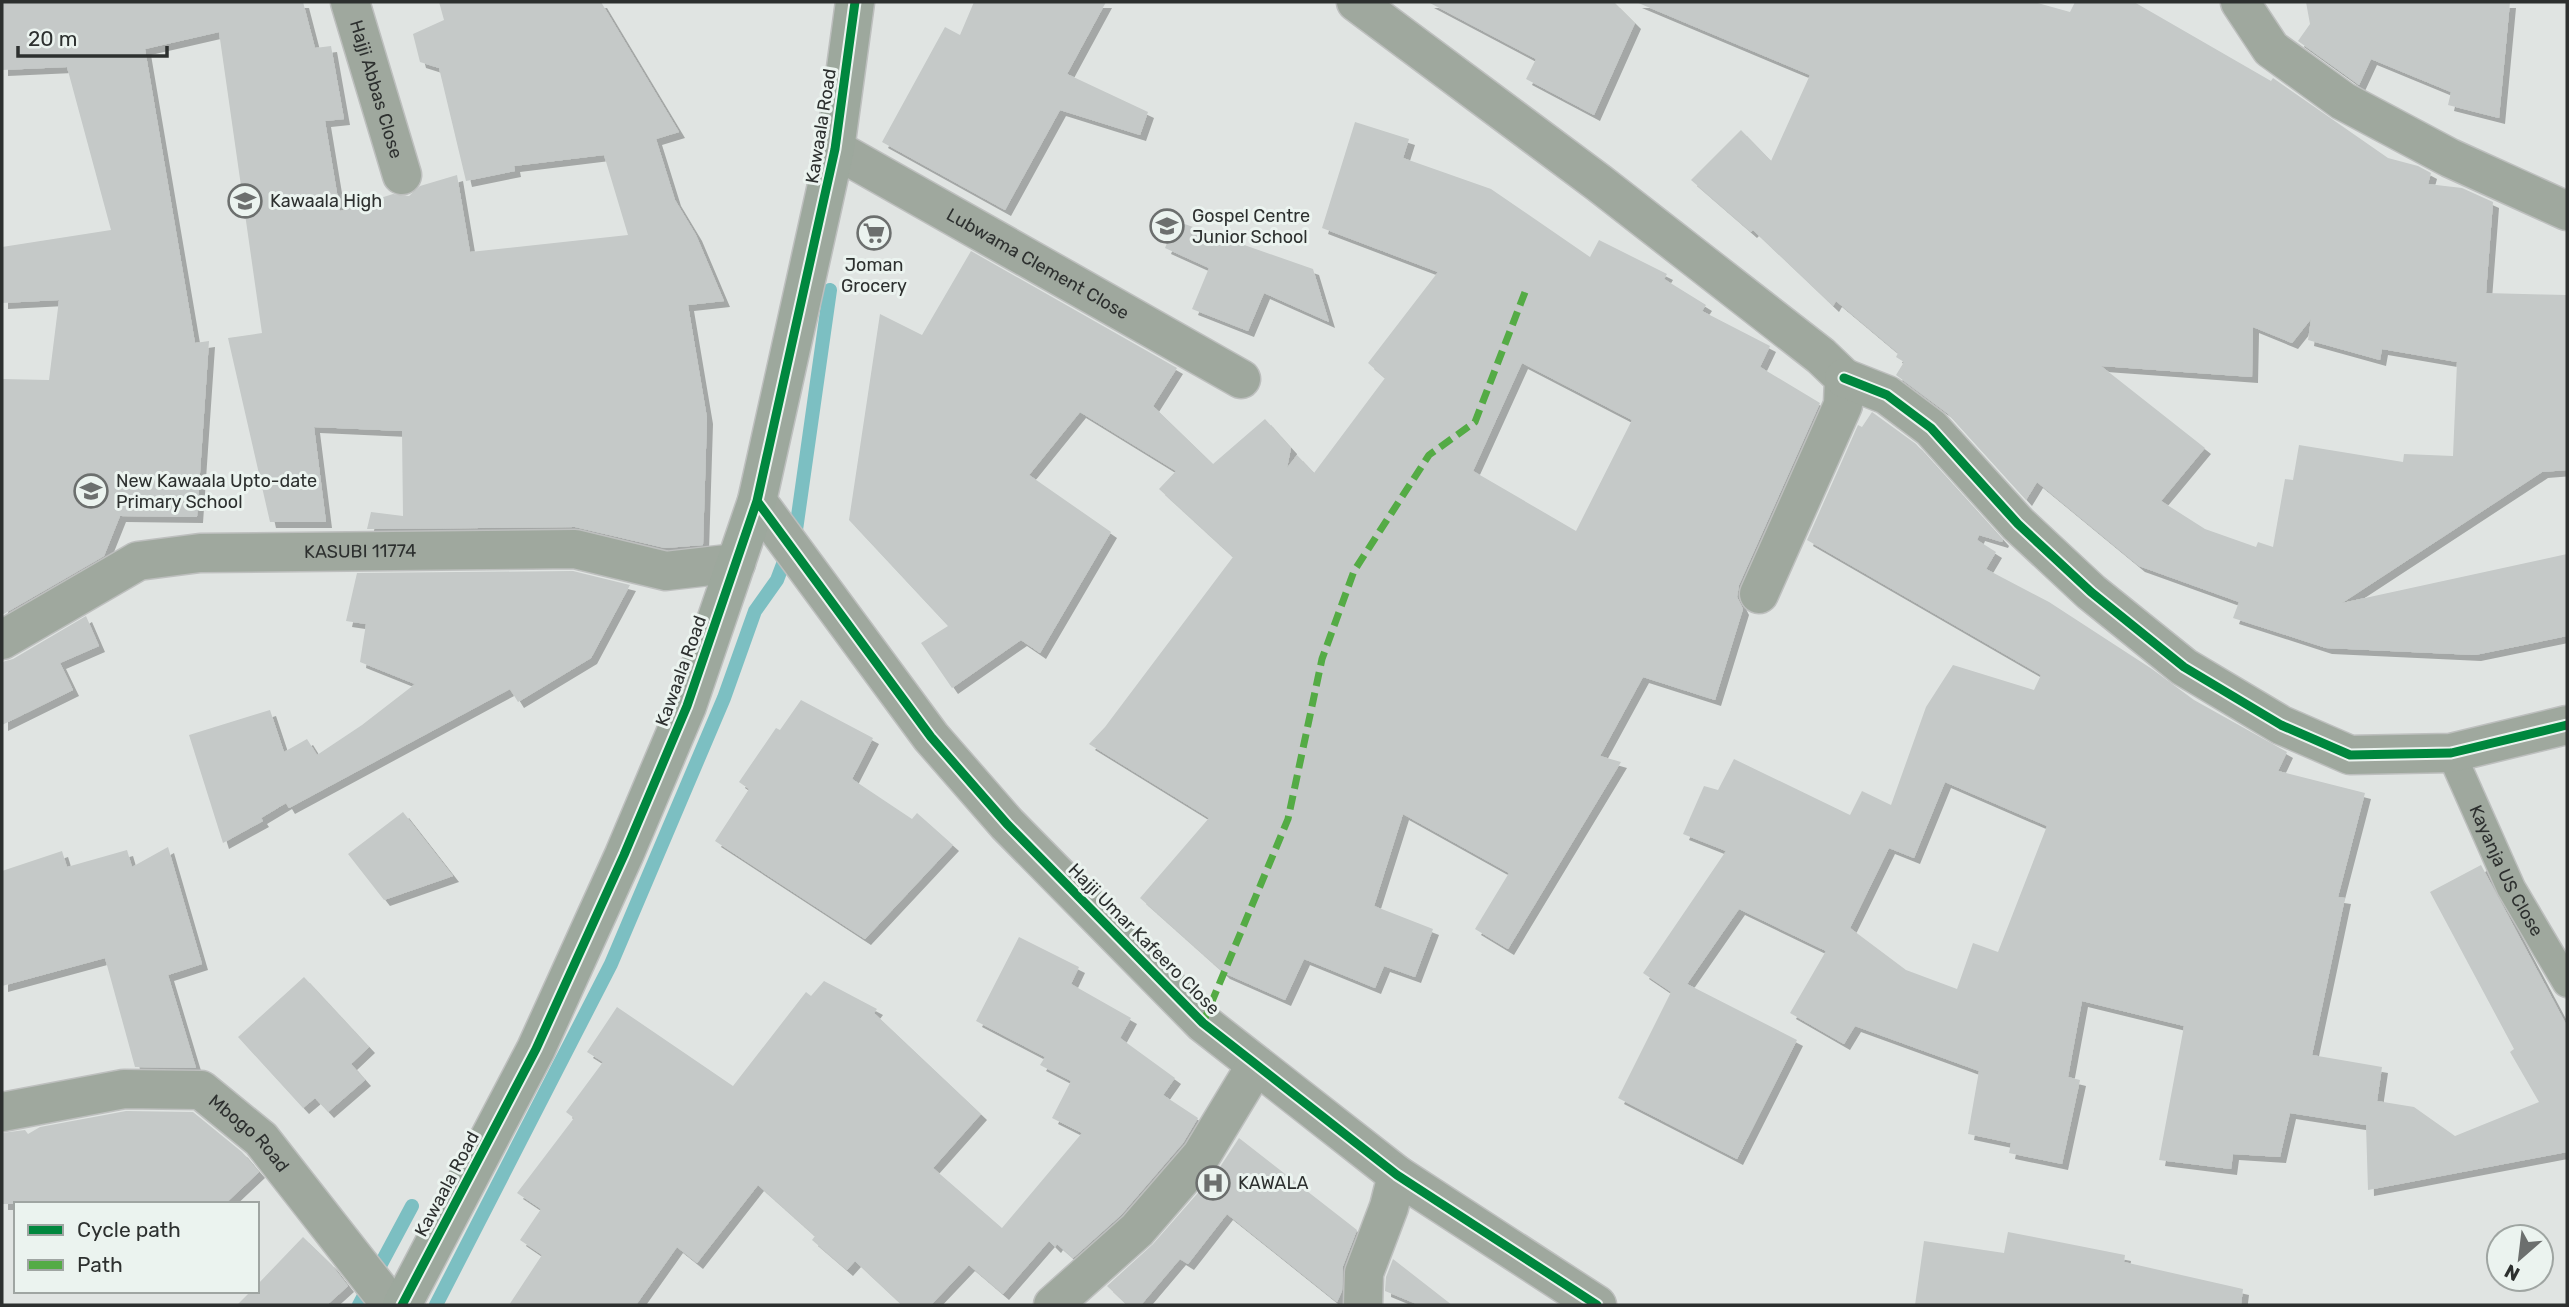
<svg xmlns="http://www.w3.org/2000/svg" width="2569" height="1307" viewBox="0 0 2569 1307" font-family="Rubik,sans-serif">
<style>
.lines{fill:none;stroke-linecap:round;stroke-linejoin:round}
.stream{stroke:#7cbfc2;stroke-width:14}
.building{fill:#c5c9c8;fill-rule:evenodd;filter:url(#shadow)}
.lane-casing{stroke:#bdbfbe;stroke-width:31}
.street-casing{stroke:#bdbfbe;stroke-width:41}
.secondary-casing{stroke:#bdbfbe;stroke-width:41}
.lane{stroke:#9fa89e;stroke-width:28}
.street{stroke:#9fa89e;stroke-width:38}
.secondary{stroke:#9da89d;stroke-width:38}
.quiet{stroke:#54ab45;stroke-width:7;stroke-dasharray:14 7;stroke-linecap:butt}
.cycleway-casing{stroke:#ebf3ef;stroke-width:13}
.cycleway{stroke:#00873e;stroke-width:9}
.labels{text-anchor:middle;stroke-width:6;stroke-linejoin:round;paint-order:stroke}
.street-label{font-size:18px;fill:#2d302f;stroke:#ebf3ef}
.poi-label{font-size:18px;fill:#2d302f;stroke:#ebf3ef;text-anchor:start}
</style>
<defs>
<filter id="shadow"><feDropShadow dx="6" dy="6" stdDeviation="0" flood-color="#0004"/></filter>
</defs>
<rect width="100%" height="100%" fill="#e0e4e2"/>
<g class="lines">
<path class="stream" d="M359,1305L412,1206
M436,1305L611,964L724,698L755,611L777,580L796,530L830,290"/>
</g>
<path class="building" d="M2,2H303L315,48L331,46L344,119L325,121L340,211L393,194L409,196L420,186L457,175L470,252L628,235L604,155L514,166L515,171L466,181L439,68L420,62L413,34L444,20L439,2H601L679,132L656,139L675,200L696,235L724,301L688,305L707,418L703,545L665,548L575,527L367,529L371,512L403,516L402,431L314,427L326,522H270L228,338L262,333L219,32L145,49L195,343L209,341L197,517L120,516L104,556L2,615V379L49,380L59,300L2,303V247L111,230L67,67L2,70Z
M974,2H1106L1067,74L1148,112L1140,135L1060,110L1005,210L882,142L945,27L960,35Z
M1428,2H1614L1635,23L1594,115L1526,79L1536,59Z
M1636,2H2034L2070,12L2075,2H2134L2271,81L2273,78L2388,158L2418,166L2431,173L2428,184L2462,188L2493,202L2486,293L2567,295V470L2542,472L2342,603L2567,554V636L2475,655L2326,648L2233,618L2239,602L2139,566L2037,482L2026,500L1947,413L1896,375L1904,362L1896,357L1898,353L1836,301L1833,306L1753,230L1751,232L1691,180L1741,130L1771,161L1810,75ZM2311,319L2308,340L2380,360L2382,349L2457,362L2453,456L2404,454L2403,462L2299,445L2293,480L2285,479L2273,547L2258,542L2256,547L2205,529L2161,501L2205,448L2101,366L2252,377L2253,327L2292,343Z
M2306,2H2510L2499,118L2448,105L2451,92L2371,59L2359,85L2355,82L2298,41L2310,24Z
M1355,122L1409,139L1403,158L1491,189L1590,257L1599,240L1667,274L1664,279L1706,305L1702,311L1770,346L1760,367L1820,403L1739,585L1737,597L1743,609L1715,700L1643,677L1600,756L1621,762L1508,949L1475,929L1509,873L1403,814L1374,906L1433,929L1415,977L1384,966L1375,988L1304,959L1285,1000L1224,973L1140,898L1209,818L1089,744L1105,727L1233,557L1159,489L1176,471L1080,412L1029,475L1111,532L1040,653L1021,640L952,688L921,643L948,626L849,520L880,314L922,335L971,251L1177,368L1153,406L1213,464L1265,419L1291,448L1287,468L1297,455L1314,473L1385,378L1368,363L1438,272L1322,228ZM1522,363L1632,420L1576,531L1473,471Z
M1176,221L1313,269L1329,322L1264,293L1248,331L1192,309L1209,268L1165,248Z
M1872,412L1916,444L2003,540L2002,542L1979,535L1977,540L1996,552L1986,569L2049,602L2152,669L2194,700L2287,752L2278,771L2365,793L2338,897L2345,898L2312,1055L2382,1067L2377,1101L2414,1107L2455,1136L2539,1102L2510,1052L2514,1049L2430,892L2481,865L2567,1026V1152L2368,1190L2366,1125L2290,1113L2280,1157L2233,1154L2231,1169L2159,1160L2184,1026L2082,1001L2068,1077L2080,1080L2062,1164L2009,1153L2011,1143L1968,1134L1979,1071L1855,1026L1844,1044L1790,1013L1826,951L1739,909L1687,984L1797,1040L1737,1159L1618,1098L1671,992L1643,973L1726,851L1683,834L1704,786L1718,790L1734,759L1850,815L1862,791L1891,805L1926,707L1953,665L2034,690L2041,675L1807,540L1858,425L1862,427ZM1945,782L2047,826L1998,952L1973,943L1957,989L1906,970L1850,928L1889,848L1914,858Z
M573,571L630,585L591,658L518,702L510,689L289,808L286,803L261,818L263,821L223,843L189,735L270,710L284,752L307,739L317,755L362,725L415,684L360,662L366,624L346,621L357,573Z
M86,616L99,646L60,663L73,690L2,725V662L13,659Z
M801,700L873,738L852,779L912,819L917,813L953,845L865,939L715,841L749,789L739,782L776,728L780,730Z
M403,812L453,876L384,900L348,854Z
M168,847L202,964L168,975L196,1068L135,1067L105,958L2,986V871L62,851L67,867L127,850L132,867Z
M1019,937L1079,967L1071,984L1131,1018L1120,1038L1175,1078L1163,1095L1198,1118L1183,1143L1121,1215L1073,1258L1057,1244L1055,1247L1049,1241L1003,1294L969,1265L931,1305H902L855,1261L847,1270L812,1240L815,1236L758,1185L697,1263L677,1247L636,1305H509L542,1255L520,1240L541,1209L517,1193L574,1118L566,1112L603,1062L587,1052L617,1007L733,1086L806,992L811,996L824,981L877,1009L874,1013L981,1114L933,1168L1002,1228L1082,1133L1052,1118L1071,1081L1040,1065L1045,1057L976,1021Z
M304,977L369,1047L351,1064L365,1080L328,1112L315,1098L303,1108L238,1037Z
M126,1111L193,1112L242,1152L259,1172L225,1204H2V1133L25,1130L28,1134L40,1127Z
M1239,1138L1357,1230L1343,1266L1342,1291L1337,1302L1227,1214L1188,1264L1180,1259L1141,1305H1127L1107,1286L1153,1244L1218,1170Z
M2008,1232L2125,1255L2124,1262L2243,1289L2241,1305H1915L1924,1241L2004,1253Z
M303,1237L331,1264L348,1286L327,1305H237L251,1291H257V1285Z
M1393,1259L1452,1305H1419L1385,1291L1386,1277Z"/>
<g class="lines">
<defs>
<g id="lane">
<path id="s1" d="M2451,753L2511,888L2567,983"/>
</g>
<g id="street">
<path id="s2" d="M350,2L402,175"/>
<path d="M1356,2L1599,183L1821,356L1844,378L1843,405L1759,594"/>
<path d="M2240,2L2271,49L2343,101L2450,158L2567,211"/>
<path id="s3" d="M835,149L1241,379"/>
<path d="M1844,378L1887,395L1931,428L2018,524L2091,592L2184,667L2281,725L2350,755L2451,753L2567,725"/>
<path d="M757,501L931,737L1007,824L1203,1023L1397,1175L1597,1305"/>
<path id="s4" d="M2,640L138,561L200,553L575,549L666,571L736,563"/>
<path id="s5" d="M2,1112L124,1089L201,1090L261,1139L391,1305"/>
<path d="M1053,1305L1137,1230L1201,1156L1256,1065"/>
<path d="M1363,1305L1364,1273L1389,1207L1397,1175"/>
</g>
<path id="secondary" d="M402,1305L536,1049L624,855L687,706L757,501L835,149L855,2"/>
</defs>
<use href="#lane" class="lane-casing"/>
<use href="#street" class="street-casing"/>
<use href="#secondary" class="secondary-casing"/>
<use href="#lane" class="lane"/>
<use href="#street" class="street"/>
<use href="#secondary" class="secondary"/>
<path class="quiet" d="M1203,1023L1288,819L1322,659L1354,571L1429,455L1475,422L1527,287"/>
<defs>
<path id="cycleway" d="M1844,378L1887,395L1931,428L2018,524L2091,592L2184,667L2281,725L2350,755L2451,753L2567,725
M757,501L931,737L1007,824L1203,1023L1397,1175L1597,1305
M402,1305L536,1049L624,855L687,706L757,501L835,149L855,2"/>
</defs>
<use href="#cycleway" class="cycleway-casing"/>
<use href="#cycleway" class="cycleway"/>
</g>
<defs>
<symbol id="school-ring" viewBox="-11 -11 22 22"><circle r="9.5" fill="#ebf3ef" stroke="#6c6f6e" stroke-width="1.5"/><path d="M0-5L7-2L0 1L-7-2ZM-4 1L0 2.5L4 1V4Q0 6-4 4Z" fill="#6c6f6e"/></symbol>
<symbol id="supermarket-ring" viewBox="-11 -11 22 22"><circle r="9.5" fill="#ebf3ef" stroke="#6c6f6e" stroke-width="1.5"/><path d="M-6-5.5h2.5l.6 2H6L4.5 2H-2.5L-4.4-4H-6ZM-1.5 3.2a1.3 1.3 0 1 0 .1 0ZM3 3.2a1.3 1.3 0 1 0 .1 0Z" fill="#6c6f6e"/></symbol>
<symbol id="hospital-ring" viewBox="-11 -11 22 22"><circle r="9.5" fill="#ebf3ef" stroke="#6c6f6e" stroke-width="1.5"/><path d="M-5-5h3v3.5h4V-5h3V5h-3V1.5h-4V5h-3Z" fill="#6c6f6e"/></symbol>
</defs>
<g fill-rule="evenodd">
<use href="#school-ring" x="226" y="182" width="38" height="38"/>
<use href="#school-ring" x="1148" y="207" width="38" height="38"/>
<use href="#supermarket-ring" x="855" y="214" width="38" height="38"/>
<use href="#school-ring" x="72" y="472" width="38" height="38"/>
<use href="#hospital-ring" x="1194" y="1164" width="38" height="38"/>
</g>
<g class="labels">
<g class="street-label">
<text dy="6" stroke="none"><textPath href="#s2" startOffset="91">Hajji Abbas Close</textPath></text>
<text transform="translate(821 126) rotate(-81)" y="6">Kawaala Road</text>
<text dy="6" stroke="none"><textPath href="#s3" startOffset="233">Lubwama Clement Close</textPath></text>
<text dy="6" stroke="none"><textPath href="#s4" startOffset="380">KASUBI 11774</textPath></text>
<text transform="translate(681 671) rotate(-70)" y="6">Kawaala Road</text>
<text dy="6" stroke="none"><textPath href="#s1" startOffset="130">Kayanja US Close</textPath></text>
<text transform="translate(1144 939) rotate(45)" y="6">Hajji Umar Kafeero Close</text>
<text dy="6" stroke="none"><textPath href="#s5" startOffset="266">Mbogo Road</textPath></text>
<text transform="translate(447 1184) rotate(-62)" y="6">Kawaala Road</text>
</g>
<g class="poi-label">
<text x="270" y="207">Kawaala High</text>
<text x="1192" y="222">Gospel Centre<tspan x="1192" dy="21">Junior School</tspan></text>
<text x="874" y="271" text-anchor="middle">Joman<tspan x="874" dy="21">Grocery</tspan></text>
<text x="116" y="487">New Kawaala Upto-date<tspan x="116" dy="21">Primary School</tspan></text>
<text x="1238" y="1189">KAWALA</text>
</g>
</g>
<rect width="2569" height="1307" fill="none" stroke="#2d302f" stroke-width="7"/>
<rect x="14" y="1202" width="245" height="91" fill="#ebf3ef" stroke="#9fa5a2" stroke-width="2"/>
<rect x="28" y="1225" width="35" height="10" fill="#00873e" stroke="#9fa5a2" stroke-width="2"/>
<text x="77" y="1237" font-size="21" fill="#2d302f">Cycle path</text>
<rect x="28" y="1260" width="35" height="10" fill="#54ab45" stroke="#9fa5a2" stroke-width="2"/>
<text x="77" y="1272" font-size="21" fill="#2d302f">Path</text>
<g transform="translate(2520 1258) rotate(208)"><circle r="33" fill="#ebf3ef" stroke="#9fa5a2" stroke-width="2"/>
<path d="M0-5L12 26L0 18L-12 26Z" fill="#6c6f6e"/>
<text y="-10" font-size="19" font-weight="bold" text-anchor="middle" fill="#2d302f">N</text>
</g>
<path d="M18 46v10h149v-10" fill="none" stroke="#2d302f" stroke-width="3.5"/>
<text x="28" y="46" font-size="21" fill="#2d302f" stroke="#ebf3ef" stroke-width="5" paint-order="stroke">20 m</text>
</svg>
